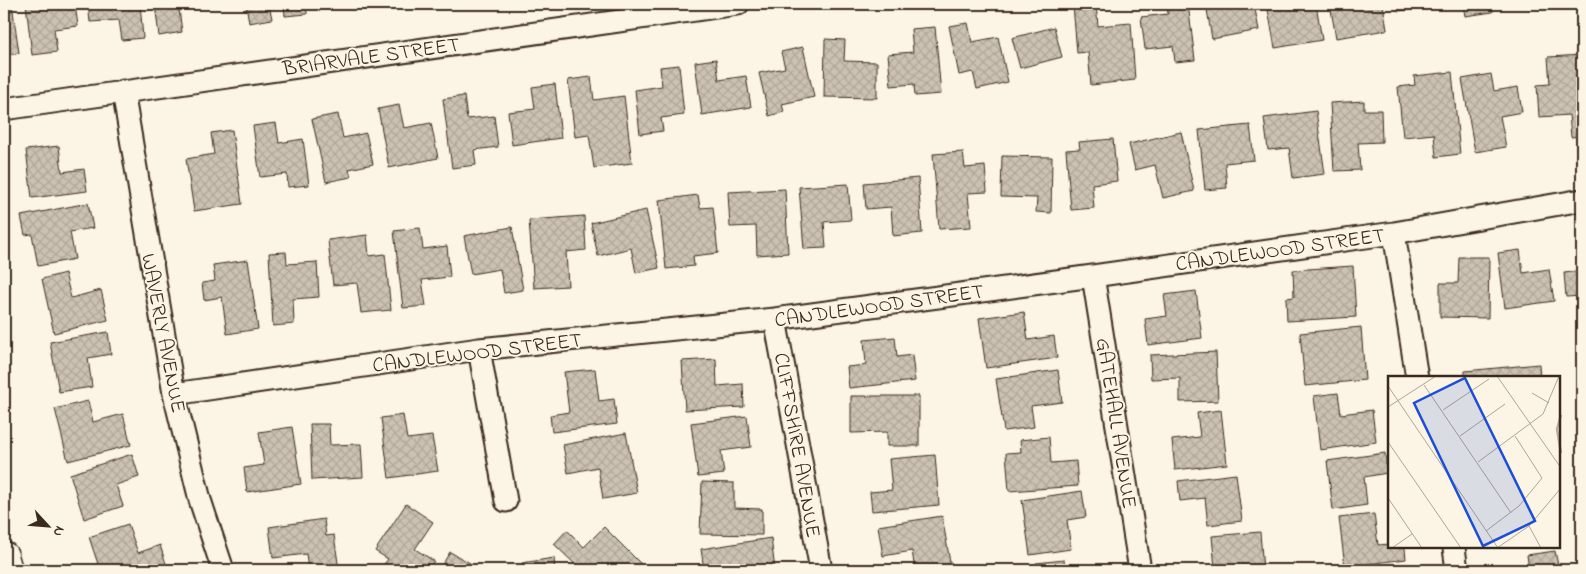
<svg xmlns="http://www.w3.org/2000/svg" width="1586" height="574" viewBox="0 0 1586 574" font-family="'Indie Flower',sans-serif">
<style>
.building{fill:url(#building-cross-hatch);stroke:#3b2a1e}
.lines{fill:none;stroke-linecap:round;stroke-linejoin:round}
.street-casing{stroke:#3b2a1e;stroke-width:25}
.secondary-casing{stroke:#3b2a1e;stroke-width:31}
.street{stroke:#fcf5e5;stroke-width:21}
.secondary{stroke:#fcf5e5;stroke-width:28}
.labels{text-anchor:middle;stroke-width:4;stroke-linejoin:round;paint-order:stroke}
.street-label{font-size:21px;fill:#3b2a1e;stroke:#fcf5e5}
.inset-river{fill:none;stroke:#b7ad9e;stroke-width:2.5}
.inset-road{fill:none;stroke:#afa495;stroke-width:1}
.view{fill:#1d4ed8;fill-opacity:0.15;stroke:#1d4ed8;stroke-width:2.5}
.inset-edge{fill:none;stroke:#3b2a1e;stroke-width:2.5}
</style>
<defs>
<pattern id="building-cross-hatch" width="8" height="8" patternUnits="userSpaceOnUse" patternTransform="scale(1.25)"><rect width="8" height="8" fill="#ccc2b3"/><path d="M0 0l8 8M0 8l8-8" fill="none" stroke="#b0a79a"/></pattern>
</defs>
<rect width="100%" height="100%" fill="#fcf5e5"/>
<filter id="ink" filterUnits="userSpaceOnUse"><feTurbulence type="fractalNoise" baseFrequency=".02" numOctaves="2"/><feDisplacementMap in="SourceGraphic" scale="10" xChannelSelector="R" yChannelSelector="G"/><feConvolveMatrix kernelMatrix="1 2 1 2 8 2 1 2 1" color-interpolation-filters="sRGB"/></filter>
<g filter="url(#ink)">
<path class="building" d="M4,4H12L19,53L4,55Z
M26,4H75L78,26L54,29L57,52L32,55Z
M88,4H140L143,38L122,40L119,20L90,22Z
M155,4H205V5L179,9L182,32L159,36Z
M246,4H269L272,19L249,23Z
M284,4H306L307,14L285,16Z
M1096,4L1098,26L1131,23L1135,80L1091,85L1088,52L1077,53L1073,5Z
M1167,4H1188L1195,60L1175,62L1173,46L1145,49L1141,17L1168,14Z
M1206,4H1254L1259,30L1212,39Z
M1267,4H1316L1322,40L1275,48Z
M1330,4H1383L1387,30L1336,38Z
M1397,4H1446V6L1398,11Z
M1463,4H1491L1493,12L1465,16Z
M968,23L972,42L998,37L1008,82L977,89L973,72L959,75L949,26Z
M935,27L941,94L915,96L914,84L891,86L888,54L913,52L911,29Z
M1054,27L1062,57L1020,68L1012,38Z
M825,39L845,40L844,61L877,62V98L824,97Z
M803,47L814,97L782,104L784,112L769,116L759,73L785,68L781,52Z
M1582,55V136L1571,137L1569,115L1539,117L1537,85L1550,84L1548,57Z
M716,59L719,80L746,76L751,107L702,115L695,62Z
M679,65L684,115L661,118L663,131L640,134L635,90L662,86L660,67Z
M1452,72L1460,154L1436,157L1434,134L1403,137L1398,87L1415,85L1414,76Z
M1491,74L1494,91L1518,87L1522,112L1500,116L1506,147L1475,152L1462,79Z
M591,77L594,100L624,96L632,163L594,168L589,135L575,137L568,80Z
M555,84L561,138L512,145L508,112L535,109L532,87Z
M464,96L467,119L494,116L498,147L474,150L476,165L452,168L443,99Z
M1364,101V110H1381L1382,142L1358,143L1360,170L1334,171L1330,103Z
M399,105L404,128L431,123L438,158L389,168L378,109Z
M1316,111L1325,174L1293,178L1289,148L1268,150L1264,118Z
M338,114L343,138L366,133L373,164L349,169L351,177L326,182L312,119Z
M276,123L279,143L303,139L309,185L288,187L287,174L260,177L253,126Z
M1250,125L1254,160L1225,163L1227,188L1205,190L1199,130Z
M232,130L242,204L194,211L186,159L214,154L211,133Z
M1181,132L1194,191L1163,198L1155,165L1135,170L1129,144Z
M1113,139L1117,181L1092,184L1094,208L1071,210L1066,150L1080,149L1079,142Z
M59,146L62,172L84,169L87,191L32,198L26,150Z
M963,152L965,168L985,166L987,192L968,193L971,227L939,229L933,154Z
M1002,156L1052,157L1051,213L1036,212L1037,198L1001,197Z
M918,178L922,233L893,236L891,207L866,209L864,183Z
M848,184L851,220L824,222L826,248L804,249L799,187Z
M785,189L788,253L757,255L756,226L730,227L728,192Z
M698,195L700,208L713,207L718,253L693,256L694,266L666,269L659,200Z
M88,203L93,228L70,232L75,259L38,266L32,234L25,235L21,216Z
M646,210L659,268L636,273L631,248L598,256L591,223Z
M584,216L586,250L566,252L568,286L534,288L529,220Z
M512,227L523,290L504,293L500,269L471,274L464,236Z
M420,228L423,249L447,246L450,277L422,280L426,306L403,308L394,231Z
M367,235L369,256L385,254L391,310L361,313L357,283L333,285L328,240Z
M1520,250L1523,273L1549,269L1554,301L1505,308L1498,253Z
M286,252L287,264L317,262L319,297L293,299L294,324L273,326L269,253Z
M1459,257H1489L1488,318L1440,317V283H1458Z
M248,260L258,329L227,334L222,297L204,300L202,283L215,281L213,265Z
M1353,266L1356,317L1287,321L1286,298L1294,297L1293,270Z
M1582,271V296L1566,297L1564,273Z
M65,273L71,298L101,290L108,320L54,333L42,279Z
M1196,291L1202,338L1148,345L1145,319L1167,316L1164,295Z
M1024,312L1028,340L1054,336L1057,358L986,368L979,318Z
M1361,327L1365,380L1305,386L1300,333Z
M108,332L111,354L88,358L92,387L59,392L50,342Z
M895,337L897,357L912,355L915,381L849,388L847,367L866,365L864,340Z
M1216,352L1218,401L1180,402V378L1151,379L1150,355Z
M716,359L717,386L743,384L744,407L685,410L682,361Z
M1539,364L1540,378H1465V371Z
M595,369L599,401L614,399L617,424L552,432L550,415L569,412L564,372Z
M1058,370L1062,402L1031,406L1034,427L1004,431L996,379Z
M1338,393L1341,414L1372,410L1376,442L1320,450L1314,396Z
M851,396H919V446H887V432L851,433Z
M88,401L93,422L123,414L131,445L68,461L55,409Z
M1221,410L1227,464L1175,470L1172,440L1200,437L1197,413Z
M403,415L407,439L432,436L438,471L389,478L381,418Z
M747,416L751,447L721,451L724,474L698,477L691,423Z
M310,424H329L330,445L361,444L363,477L312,480Z
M292,427L301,484L247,492L244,468L264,465L259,432Z
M626,433L637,493L603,499L598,467L568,473L563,445Z
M1049,437L1051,463L1076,461L1078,486L1009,491L1006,453L1021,452L1020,440Z
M1385,453L1387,473L1364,477L1367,505L1333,510L1327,461Z
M132,454L139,477L116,485L123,506L84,519L70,474Z
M935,455L939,505L872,511L870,492L892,490L889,459Z
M1236,474L1242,521L1208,525L1205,498L1180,501L1178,481Z
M702,482L734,483V508L762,509V535L700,534Z
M1082,491L1086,517L1067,520L1071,549L1030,555L1022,500Z
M406,504L433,522L415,549L434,561L428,570H380L388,559L375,551Z
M1374,514L1378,545L1390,544V548H1405L1406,559L1345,567L1339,518Z
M942,516L951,568L915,570L912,551L883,556L878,526Z
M324,519L326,536L334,535L339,570H308L306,554L273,558L269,527Z
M128,524L138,553L160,545L167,567L157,570H100L89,537Z
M604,527L645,568L643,570H581L554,544L567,530L584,547Z
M1260,532L1263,570H1193L1215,568L1212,536Z
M771,538L775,570H704L701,549Z
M1555,551L1559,570H1529L1527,555Z
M450,552L470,563L466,570H439Z
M554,558L555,570H523L522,563Z
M1064,560L1065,570H1037L1036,563Z"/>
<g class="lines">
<defs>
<path id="street" d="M123,91L174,394L200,500L223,570
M4,109L738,4
M1394,233L1417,378
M1093,276L1140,570
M775,319L821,570
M479,349L506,501
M174,394L479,349L775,319L1093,276L1394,233L1582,200
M1454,548L1457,570"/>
<path id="secondary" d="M4,556L8,570"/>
</defs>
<use href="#street" class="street-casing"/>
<use href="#secondary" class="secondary-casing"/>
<use href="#street" class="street"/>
<use href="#secondary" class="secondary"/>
</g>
</g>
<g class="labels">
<g class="street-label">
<text transform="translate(371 56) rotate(-8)" y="7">BRIARVALE STREET</text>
<text transform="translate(1280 249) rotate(-8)" y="7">CANDLEWOOD STREET</text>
<text transform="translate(879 305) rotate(-8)" y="7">CANDLEWOOD STREET</text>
<text transform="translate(164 333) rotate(79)" y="7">WAVERLY AVENUE</text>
<text transform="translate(477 352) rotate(-7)" y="7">CANDLEWOOD STREET</text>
<text transform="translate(1117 423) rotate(81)" y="7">GATEHALL AVENUE</text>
<text transform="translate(798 445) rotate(80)" y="7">CLIFFSHIRE AVENUE</text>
</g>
</g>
<g transform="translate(1388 376)">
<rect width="172" height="172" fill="#fcf5e5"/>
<path class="inset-river" d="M173,39L169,53L173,77"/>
<path class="inset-road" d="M109,0L173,92M36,9L123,137M0,10L110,172M144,17L161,27M0,31L48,0M55,34L101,3M72,60L117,28M0,66L73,172M90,86L155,38L171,0M0,122L34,172M141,150L153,172M98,155L131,130L154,102L127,60M4,172L24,158M109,172L141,150L173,112"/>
<path class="view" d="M77,2L147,145L95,170L26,27Z"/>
<rect width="172" height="172" class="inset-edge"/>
</g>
<rect width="1586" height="574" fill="none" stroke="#fcf5e5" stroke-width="20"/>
<rect x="10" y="10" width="1566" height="554" fill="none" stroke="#3b2a1e" stroke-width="2" filter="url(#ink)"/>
<g transform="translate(48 526) rotate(116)" stroke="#fcf5e5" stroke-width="4" paint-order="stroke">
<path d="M0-4L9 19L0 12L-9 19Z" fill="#3b2a1e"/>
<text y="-8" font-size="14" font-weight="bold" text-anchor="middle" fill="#3b2a1e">N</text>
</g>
</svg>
